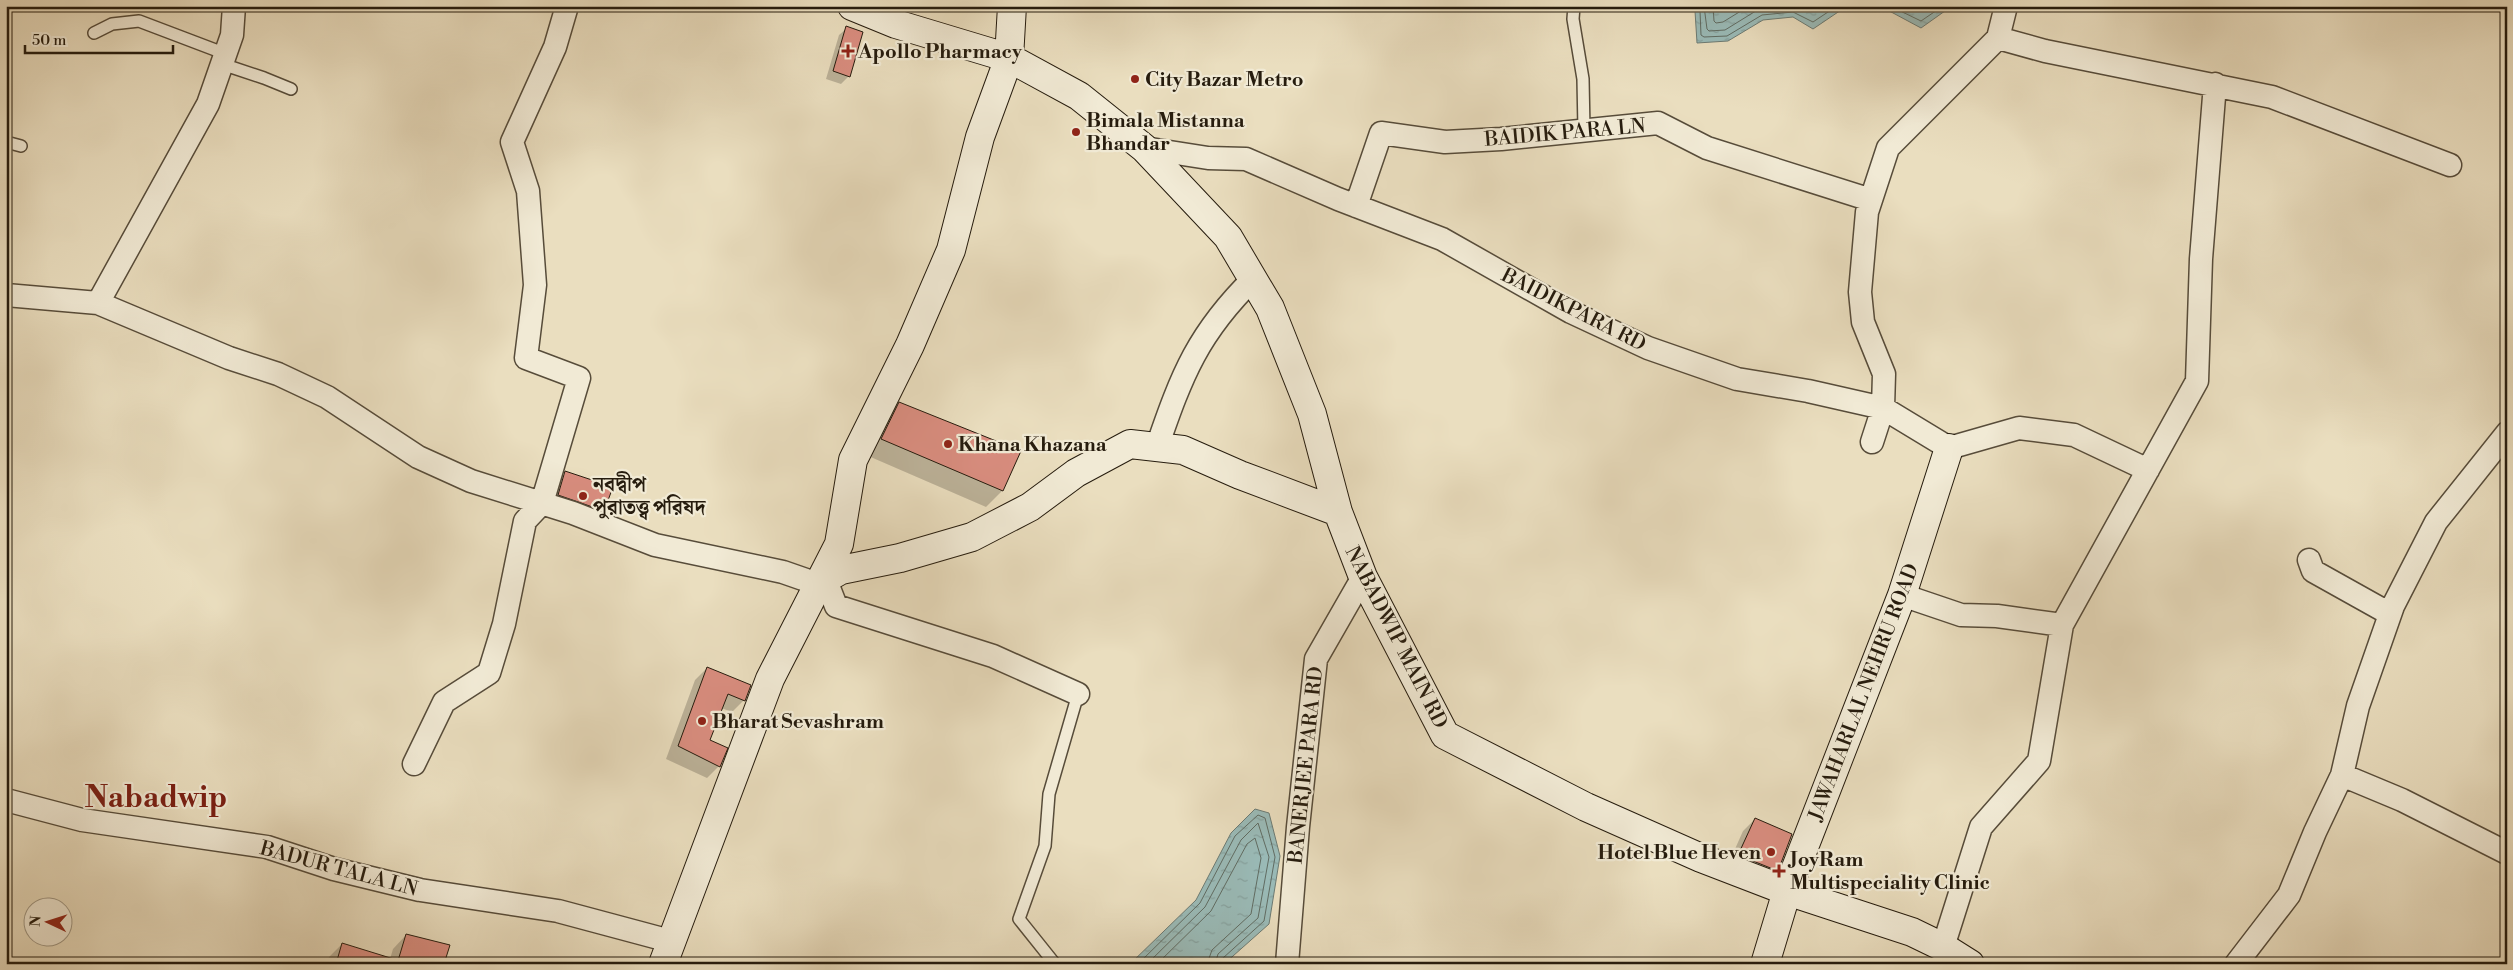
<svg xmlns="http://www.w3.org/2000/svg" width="2513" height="970" viewBox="0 0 2513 970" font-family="'Libre Bodoni','Noto Serif Bengali',serif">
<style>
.water{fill:url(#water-ripples);stroke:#6c7b74}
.shadow{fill:#0003}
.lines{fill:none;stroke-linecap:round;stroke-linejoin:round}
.shore{stroke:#606c63;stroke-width:1}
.building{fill:#d98d7f;stroke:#261c0e}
.lane-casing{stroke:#574c3a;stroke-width:14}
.street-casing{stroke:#574c3a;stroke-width:25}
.secondary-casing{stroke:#261c0e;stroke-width:30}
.lane{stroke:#f1ead5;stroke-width:11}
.street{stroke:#f1ead5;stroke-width:22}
.secondary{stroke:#f1ead5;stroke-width:28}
.poi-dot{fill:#8f2418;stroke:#f1ead5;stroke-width:2}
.labels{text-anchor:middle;stroke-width:4.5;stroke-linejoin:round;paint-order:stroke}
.poi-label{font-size:20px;font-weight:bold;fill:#261c0e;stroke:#f1ead5;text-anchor:start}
.street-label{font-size:20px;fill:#261c0e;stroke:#f1ead5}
.town-label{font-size:30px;font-weight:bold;fill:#7a1f14;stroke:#f1ead5}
</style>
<defs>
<pattern id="water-ripples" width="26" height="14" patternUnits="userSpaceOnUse" patternTransform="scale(1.25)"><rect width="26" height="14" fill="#9abbb8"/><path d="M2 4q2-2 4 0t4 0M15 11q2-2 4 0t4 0" fill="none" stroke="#85a09d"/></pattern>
</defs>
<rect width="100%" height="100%" fill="#eadebf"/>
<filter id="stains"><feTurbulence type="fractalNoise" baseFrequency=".004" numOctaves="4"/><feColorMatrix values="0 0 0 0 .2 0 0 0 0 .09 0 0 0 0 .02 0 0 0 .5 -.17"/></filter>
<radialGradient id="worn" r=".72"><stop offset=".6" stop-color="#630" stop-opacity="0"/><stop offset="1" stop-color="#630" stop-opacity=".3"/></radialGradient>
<path class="water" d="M1679,6H1847L1813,29L1793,17L1763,20L1728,41L1697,43L1695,11H1680Z
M1880,6H1952L1921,28Z
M1255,809L1269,813L1280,856L1269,924L1224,964H1130L1196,900L1231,833Z"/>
<path class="shadow" d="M847,28L849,76L841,84L826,79L839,35Z
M899,403L1020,452L1002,491L986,507L866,455L884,419Z
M566,473L603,510L591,522L547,507L554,484Z
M707,668L744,700L732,712L721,708L708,740L719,766L707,778L666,759L695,680Z
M1755,819L1777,870L1765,882L1727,867L1743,831Z
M406,935L443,964H327L329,957L342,944L390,959L393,949Z"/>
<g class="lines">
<path class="shore" d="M1695,6L1700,11L1701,35L1704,37L1727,36L1762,15L1793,12L1813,22L1837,6
M1704,6L1707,29L1709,31L1725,30L1759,9L1789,6
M1713,6L1714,21L1716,23L1723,22L1749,6
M1890,6L1921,21L1943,6
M1138,964L1200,903L1235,836L1258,815L1265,818L1275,857L1264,921L1223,958L1221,964
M1147,964L1205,907L1241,840L1258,823L1269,857L1258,918L1218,954L1215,964
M1157,964L1211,911L1247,844L1255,838L1261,858L1251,914L1212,950L1207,964"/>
</g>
<path class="building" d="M846,26L863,32L850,77L833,71Z
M899,402L1021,451L1003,491L881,439Z
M565,471L613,487L604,511L558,495Z
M707,667L751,685L745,701L728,694L710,740L728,748L720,767L678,746Z
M1755,818L1792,834L1778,871L1738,855Z
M406,934L450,945L444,964H397Z
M342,943L397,960V964H336Z"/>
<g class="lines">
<defs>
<path id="lane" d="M1574,6L1573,19L1583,79L1584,130
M94,33L112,24L139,21L226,54
M222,64L264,78L291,89
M6,142L21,146
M1055,964L1019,919L1045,846L1049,794L1078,694"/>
<path id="street" d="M1998,38L2045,51L2272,97L2450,165
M1144,148L1208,158L1246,159L1338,199L1442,239L1571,312L1648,348L1737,379L1808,391L1883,408L1949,448L2019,428L2074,435L2148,470
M1356,206L1381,133L1445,142L1501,139L1658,123L1707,148L1871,200
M6,295L98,303L229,358L278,374L327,397L418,457L471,481L573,513L655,545L783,572L829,588L836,606L993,656L1078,694
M98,303L208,104L232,35L234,6
M1872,442L1883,408L1884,374L1863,322L1860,292L1867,212L1888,148L1998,38L2006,6
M1157,447C1182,374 1198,333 1254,278
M2309,560L2313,571L2390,614
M1902,595L1961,615L1997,616L2062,625
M414,764L444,702L489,673L504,624L525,521L542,503L579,378L526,358L535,285L528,191L512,142L555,47L567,6
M2342,775L2402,800L2507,853
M6,800L82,820L267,847L334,869L420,890L558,911L670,941
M1943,947L1981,827L2039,761L2062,625L2197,381L2201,259L2215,84
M1287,964L1298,827L1316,659L1363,577
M2236,964L2289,895L2315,832L2342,775L2358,706L2393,606L2436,522L2507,433"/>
<path id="secondary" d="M852,6L896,24L1009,58L1079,96L1144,148L1228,237L1270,308L1312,414L1338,512L1363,577L1445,735L1586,807L1701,858L1787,891L1912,932L1943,947L1970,964
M818,583L841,570L900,558L972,537L1030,507L1076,473L1130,444L1183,450L1240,475L1338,512
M663,964L770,679L839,544L853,460L910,345L951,250L980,137L1009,58L1012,6
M1765,964L1787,891L1902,595L1949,448"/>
</defs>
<use href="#lane" class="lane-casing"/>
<use href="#street" class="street-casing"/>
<use href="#secondary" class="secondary-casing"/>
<use href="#lane" class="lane"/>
<use href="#street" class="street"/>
<use href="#secondary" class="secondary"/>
</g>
<g class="poi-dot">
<path d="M845.5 43.5h5v5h5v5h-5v5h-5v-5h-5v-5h5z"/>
<circle cx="1135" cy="79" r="5"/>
<circle cx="1076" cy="132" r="5"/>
<circle cx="948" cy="444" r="5"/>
<circle cx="583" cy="496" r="5"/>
<circle cx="702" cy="721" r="5"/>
<circle cx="1771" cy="852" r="5"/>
<path d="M1776.5 863.5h5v5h5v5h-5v5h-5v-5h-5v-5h5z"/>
</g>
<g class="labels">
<g class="poi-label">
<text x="858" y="58">Apollo Pharmacy</text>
<text x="1145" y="86">City Bazar Metro</text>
<text x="1086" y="127">Bimala Mistanna<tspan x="1086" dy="23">Bhandar</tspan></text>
<text x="958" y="451">Khana Khazana</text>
<text x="593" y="491">নবদ্বীপ<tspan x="593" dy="23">পুরাতত্ত্ব পরিষদ</tspan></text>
<text x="712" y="728">Bharat Sevashram</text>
<text x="1761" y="859" text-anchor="end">Hotel Blue Heven</text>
<text x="1790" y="866">JoyRam<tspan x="1790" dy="23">Multispeciality Clinic</tspan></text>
</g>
<g class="street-label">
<text transform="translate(1565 132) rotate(-5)" y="7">BAIDIK PARA LN</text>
<text transform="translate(1574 309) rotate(27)" y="7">BAIDIKPARA RD</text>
<text transform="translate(1397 637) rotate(63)" y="7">NABADWIP MAIN RD</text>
<text transform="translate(1863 692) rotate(-69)" y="7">JAWAHARLAL NEHRU ROAD</text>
<text transform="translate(1305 765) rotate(-84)" y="7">BANERJEE PARA RD</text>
<text transform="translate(339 868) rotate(15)" y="7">BADUR TALA LN</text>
</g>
<g class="town-label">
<text x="156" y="807">Nabadwip</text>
</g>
</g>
<rect width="2513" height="970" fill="none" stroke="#eadebf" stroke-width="25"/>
<rect x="8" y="8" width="2498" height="955" fill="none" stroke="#261c0e" stroke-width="2.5"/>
<rect x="12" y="12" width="2488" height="945" fill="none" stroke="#261c0e"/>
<g transform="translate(48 922) rotate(274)"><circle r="24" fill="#f1ead5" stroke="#a09885"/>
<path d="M0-4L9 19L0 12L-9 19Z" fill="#8f2418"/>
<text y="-8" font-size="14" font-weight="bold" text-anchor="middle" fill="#261c0e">N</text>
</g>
<path d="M25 45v8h148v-8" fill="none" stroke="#261c0e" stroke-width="2.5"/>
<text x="32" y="45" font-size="15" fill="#261c0e" stroke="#f1ead5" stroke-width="4" paint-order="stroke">50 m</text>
<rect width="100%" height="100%" filter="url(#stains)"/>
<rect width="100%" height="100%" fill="url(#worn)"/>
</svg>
